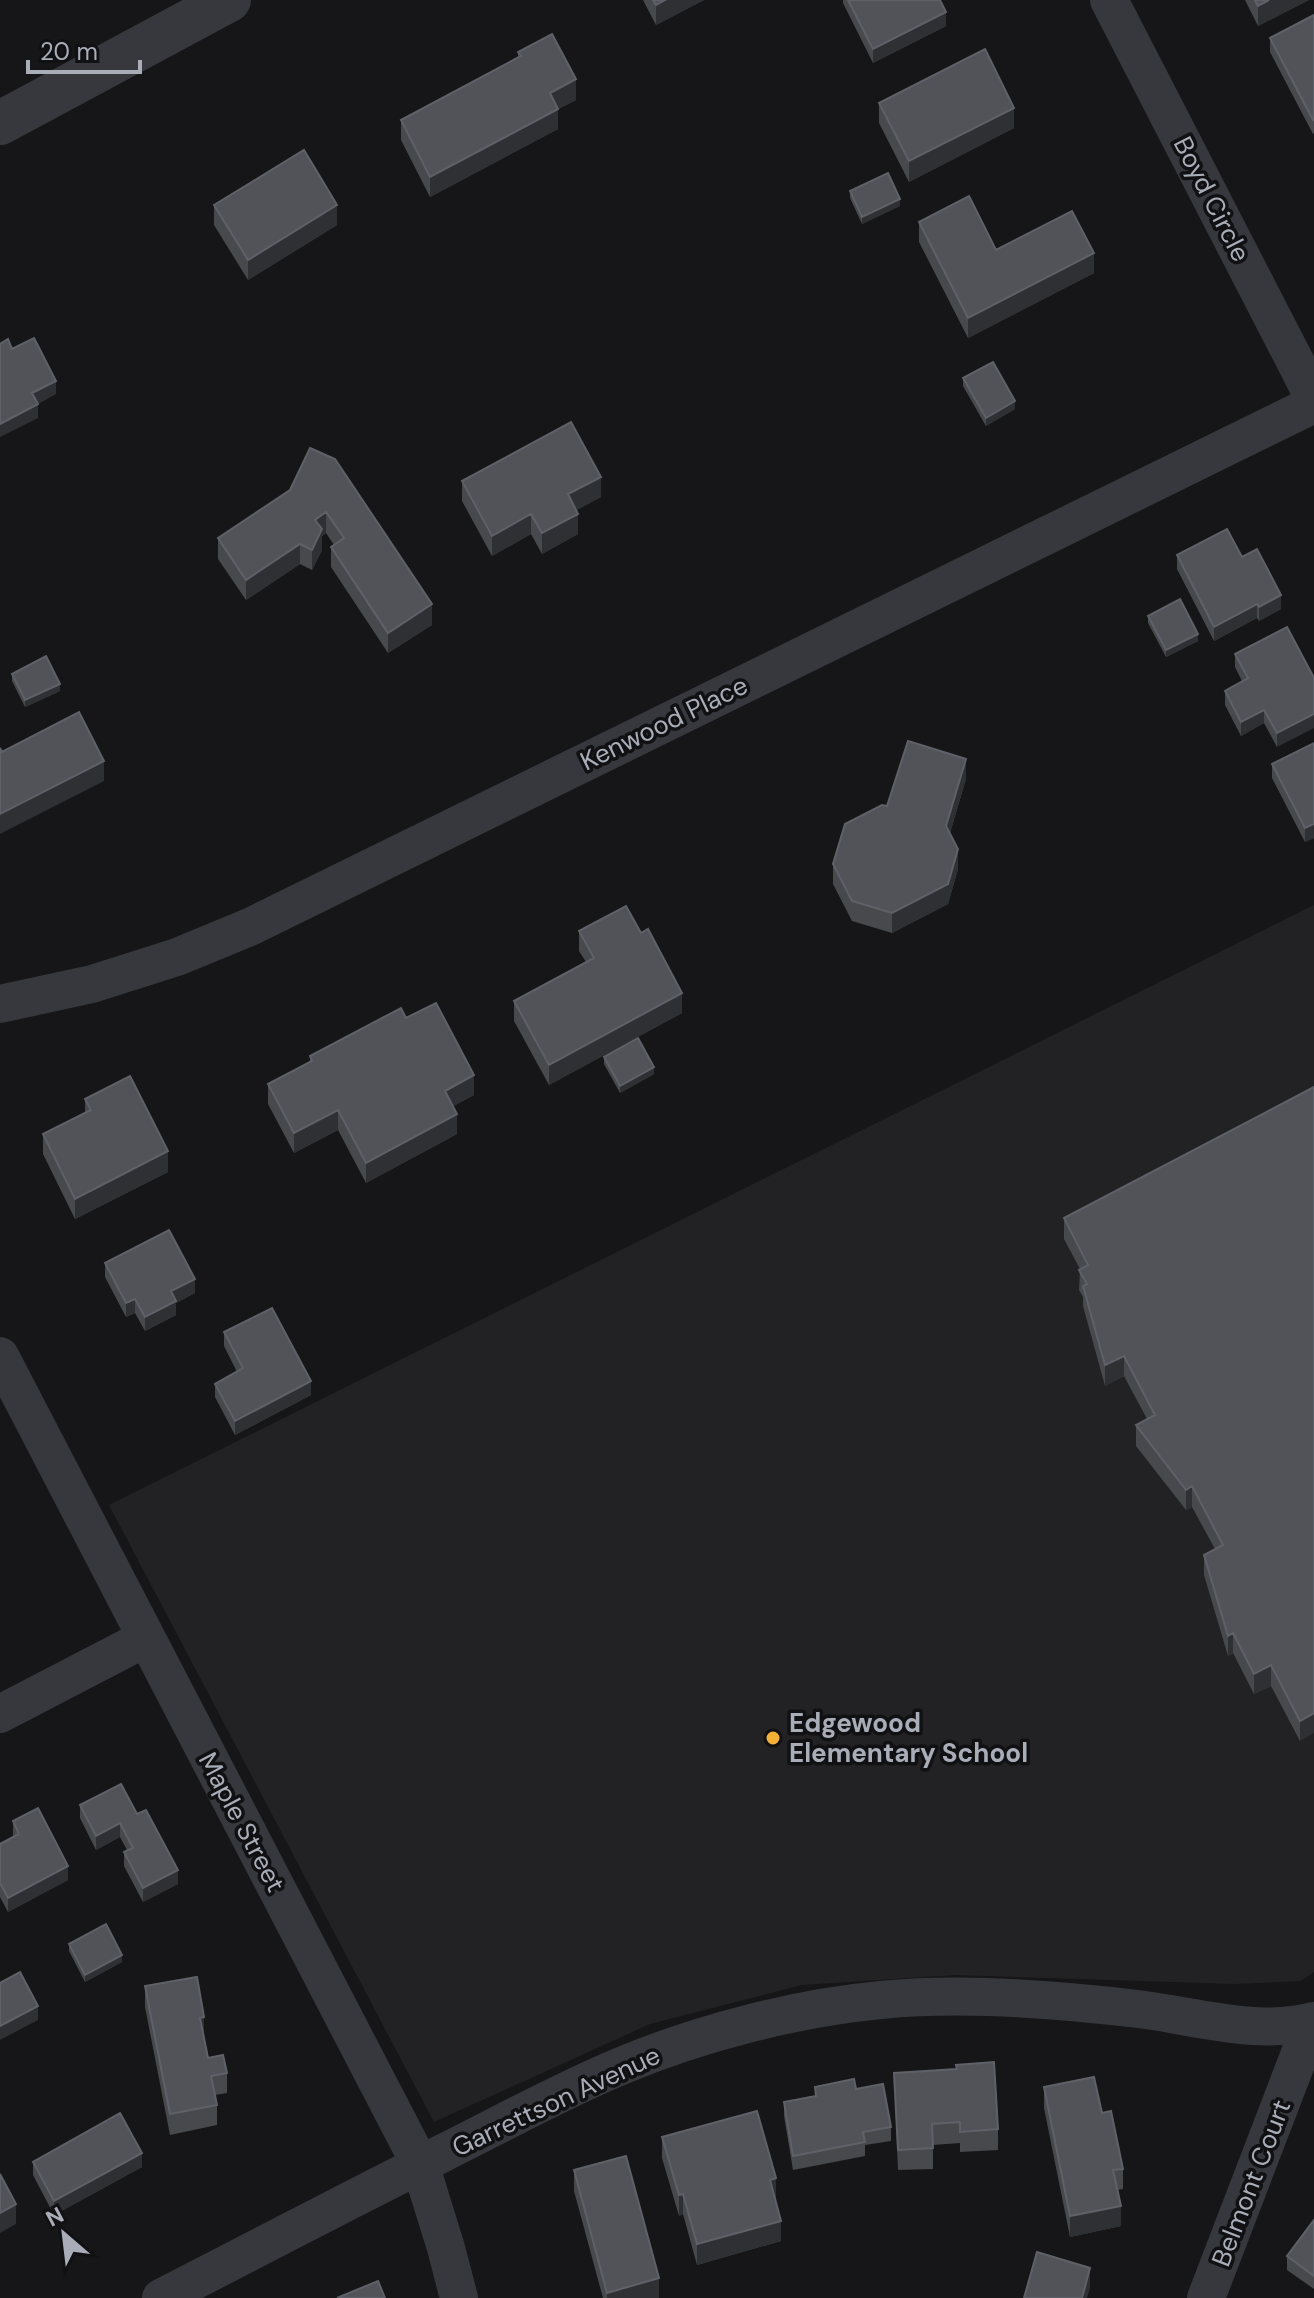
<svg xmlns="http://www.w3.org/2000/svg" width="1314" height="2298" viewBox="0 0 1314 2298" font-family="'DM Sans',sans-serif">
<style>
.built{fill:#222225}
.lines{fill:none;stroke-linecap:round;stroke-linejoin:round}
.minor{stroke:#37383d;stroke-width:38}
.tertiary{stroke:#37383d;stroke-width:44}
.wall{fill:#47494d}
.shaded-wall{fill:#2f3033}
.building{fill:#525359;stroke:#5f6168;stroke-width:2}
.poi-dot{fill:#f2b134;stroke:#111113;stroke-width:3}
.labels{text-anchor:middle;stroke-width:7;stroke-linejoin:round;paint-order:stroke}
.street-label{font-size:26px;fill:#a8adb8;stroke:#111113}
.poi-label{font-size:26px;font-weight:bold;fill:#a8adb8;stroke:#111113;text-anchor:start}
</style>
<rect width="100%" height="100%" fill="#161618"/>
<path class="built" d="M1314,905V1972L1301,1981L1236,1984L956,1975L802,1985L650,2024L434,2122L109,1505Z"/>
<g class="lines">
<path class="minor" d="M1109,0L1314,398
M0,1004L92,984L177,957L252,926L1314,404
M0,1356L420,2164L446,2248L459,2298
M0,1714L146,1638
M161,2298C256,2249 350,2200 445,2152C503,2123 561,2091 621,2066C700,2033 796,2008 881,2000C964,1992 1056,1999 1138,2009C1196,2016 1256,2036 1314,2021
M1206,2298L1312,2022L1314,2024"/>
<path class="tertiary" d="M0,123L229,0"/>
</g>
<path class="wall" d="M643,0H704L656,25Z
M843,0H940L946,26L873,63L843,3Z
M1245,0H1309L1258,26Z
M1314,15V133L1313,134L1270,52V38Z
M518,52L576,100L558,109V129L430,197L401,140V120L518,57Z
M879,103L1014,128L909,182L879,123Z
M850,191L900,206L862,224L850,198Z
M214,205L337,225L248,280L214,225Z
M919,222L996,250L1094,273L968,338L919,242Z
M963,378L1015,409L986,426L963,386Z
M335,459L432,625L388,653L331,567V547L334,545L326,533L322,536V550L312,570L300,564L246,600L218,559V538Z
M462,481L601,497L576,510L578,534L542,554L531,534L492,556L462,501Z
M1177,555L1242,557L1281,609L1259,621L1257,618L1214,641L1177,569Z
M1148,616L1198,641L1166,657L1148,623Z
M1287,627L1277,747L1264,723L1241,736L1225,705V691L1242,681L1235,667V654Z
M12,674L60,691L25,707L12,681Z
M1314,743V838L1305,842L1272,778V764Z
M966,779L950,833L958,869L948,904L892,933L852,921L833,884V864L887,806Z
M579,931L641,933L682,1013L549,1085L514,1021V1001L586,962L579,951Z
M406,1018L474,1095L453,1106L457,1134L366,1183L338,1130L294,1153L268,1104V1084L310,1062V1056Z
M604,1057L654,1074L620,1093L604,1064Z
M1314,1087L1300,1741L1271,1686L1254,1694L1233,1653L1228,1656L1204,1575V1555L1215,1549L1192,1507L1186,1510L1136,1446V1425L1147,1419L1124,1376L1105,1386L1083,1306V1297L1079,1290L1080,1269L1064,1239V1218Z
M85,1099L168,1172L75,1219L43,1154V1134L85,1112Z
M105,1263L195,1293L176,1303V1315L145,1331L135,1313L126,1317L105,1277Z
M224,1332L311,1395L235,1435L215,1397V1384L237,1372L224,1346Z
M80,1805L137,1814L178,1884L143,1902L124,1866V1852L127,1850L120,1837L96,1850L80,1818Z
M13,1821L68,1880L8,1912L0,1897V1844L13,1837Z
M69,1944L122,1962L85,1982L69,1951Z
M145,1986L204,2037L208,2058L227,2073V2093L215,2095L217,2105V2125L170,2135L145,2007Z
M894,2073L998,2129V2150L960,2152V2143L933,2145V2169L898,2170Z
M815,2087L856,2089L891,2127V2141L865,2145V2156L793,2170L784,2116V2102L815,2097Z
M1044,2087L1102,2113L1123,2169V2189L1117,2190L1121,2226L1070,2237L1044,2108Z
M662,2137L776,2198L775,2199L781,2241L697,2265L683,2214L679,2216L662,2158Z
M33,2162L142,2167L54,2215L33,2175Z
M574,2170L659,2298H603L574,2191Z
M1314,2220V2289L1287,2270V2256Z"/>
<path class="shaded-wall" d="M665,0H704L656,25V5Z
M1269,0H1309L1258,26V6Z
M946,12V26L873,63V49Z
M576,79V100L550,113V93Z
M1014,108V128L909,182V161Z
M558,109V129L430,197V177Z
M900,199V206L862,224V217Z
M337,205V225L248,280V260Z
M1094,253V273L968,338V318Z
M56,381V394L33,407L38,404V418L0,437V424L32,393Z
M1015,401V409L986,426V418Z
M601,477V497L568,515V494Z
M326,512V533L322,536V550L312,570V550L315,520Z
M531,514V534L492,556V536Z
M578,514V534L542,554V533Z
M300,544V564L246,600V580Z
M1281,595V609L1259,621V607Z
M432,604V625L388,653V633Z
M1257,604V618L1214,641V627Z
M1198,634V641L1166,657V650Z
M60,684V691L25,707V700Z
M1264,710V723L1241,736V722Z
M1314,714V728L1277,747V733Z
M966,759V779L946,846V826Z
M104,761V781L0,834V814Z
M1314,824V838L1305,842V828Z
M958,849V869L948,904L892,933V913Z
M682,993V1013L549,1085V1065Z
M654,1067V1074L620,1093V1086Z
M474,1075V1095L445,1111V1091Z
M338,1110V1130L294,1153V1133Z
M457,1114V1134L366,1183V1163Z
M168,1151V1172L75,1219V1199Z
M195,1279V1293L176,1303V1315L145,1331V1317L171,1291Z
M135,1299V1313L126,1317V1303Z
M1124,1356V1376L1105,1386V1365Z
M311,1381V1395L235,1435V1421Z
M1192,1486V1507L1186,1510V1490Z
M1233,1633V1653L1228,1656V1636Z
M1271,1665V1686L1254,1694V1674Z
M1314,1713V1733L1300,1741V1721Z
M120,1823V1837L96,1850V1836Z
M68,1866V1880L8,1912V1898Z
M178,1870V1884L143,1902V1888Z
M122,1955V1962L85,1982V1975Z
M38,2006V2020L0,2040V2026Z
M204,2017V2037L200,2018Z
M142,2153V2167L54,2215V2201Z
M776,2178V2198L770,2200V2180Z
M683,2194V2214L679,2216V2195Z
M16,2204V2224L0,2233V2213Z
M1121,2206V2226L1070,2237V2216Z
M781,2221V2241L697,2265V2244Z
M1090,2268V2288L1087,2298H1082Z
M659,2278V2298H607V2293Z"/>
<path class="building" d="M653,0H665L656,5Z
M848,0H940L946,12L873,49Z
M1255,0H1269L1258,6Z
M1314,15V119L1313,120L1270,38Z
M552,34L576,79L550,93L558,109L430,177L401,120L521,56L518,52Z
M985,49L1014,108L909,161L879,103Z
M304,150L337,205L248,260L214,205Z
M888,173L900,199L862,217L850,191Z
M969,196L996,250L1072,211L1094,253L968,318L919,222Z
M34,338L56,381L32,393L38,404L0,424V344L8,339L12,349Z
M993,362L1015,401L986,418L963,378Z
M571,422L601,477L568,494L578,514L542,533L531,514L492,536L462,481Z
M310,448L335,459L432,604L388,633L331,547L344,538L326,512L315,520L322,529L312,550L300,544L246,580L218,538L290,490Z
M1227,529L1242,557L1257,549L1281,595L1259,607L1257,604L1214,627L1177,555Z
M1180,599L1198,634L1166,650L1148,616Z
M1287,627L1314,678V714L1277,733L1264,710L1241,722L1225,691L1248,678L1235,654Z
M46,656L60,684L25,700L12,674Z
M79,712L104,761L0,814V748L2,752Z
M908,741L966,759L946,826L958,849L948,884L892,913L852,901L833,864L845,824L882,805L887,806Z
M1314,743V824L1305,828L1272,764Z
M626,906L641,933L648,929L682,993L549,1065L514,1001L594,958L579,931Z
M436,1003L474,1075L445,1091L457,1114L366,1163L338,1110L294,1133L268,1084L312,1061L310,1056L401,1008L406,1018Z
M638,1038L654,1067L620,1086L604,1057Z
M130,1076L168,1151L75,1199L43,1134L91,1110L85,1099Z
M1314,1087V1713L1300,1721L1271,1665L1254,1674L1233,1633L1228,1636L1204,1555L1223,1545L1192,1486L1186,1490L1136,1425L1155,1415L1124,1356L1105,1365L1083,1286L1087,1284L1079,1270L1088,1265L1064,1218Z
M169,1230L195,1279L171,1291L176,1301L145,1317L135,1299L126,1303L105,1263Z
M272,1308L311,1381L235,1421L215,1384L243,1368L224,1332Z
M121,1784L137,1814L146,1810L178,1870L143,1888L124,1852L133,1848L120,1823L96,1836L80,1805Z
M38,1808L68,1866L8,1898L0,1883V1844L19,1834L13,1821Z
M106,1924L122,1955L85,1975L69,1944Z
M20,1972L38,2006L0,2026V1983Z
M197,1977L204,2017L200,2018L208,2058L223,2055L227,2073L211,2076L217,2105L170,2114L145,1986Z
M994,2062L998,2129L960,2132V2122L932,2124L933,2148L898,2150L894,2073L957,2069L956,2065Z
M1094,2077L1102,2113L1111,2111L1123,2169L1113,2170L1121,2206L1070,2216L1044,2087Z
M854,2079L856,2089L883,2084L891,2127L863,2132L865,2142L793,2156L784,2102L816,2096L815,2087Z
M757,2111L776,2178L770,2180L781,2221L697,2244L683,2194L679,2195L662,2137Z
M120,2113L142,2153L54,2201L33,2162Z
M626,2156L659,2278L607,2293L574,2170Z
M0,2174L16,2204L0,2213Z
M1314,2220V2276L1287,2256Z
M1037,2252L1090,2268L1082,2298H1024Z
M378,2281L385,2298H337Z"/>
<circle class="poi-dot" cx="773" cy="1738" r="8"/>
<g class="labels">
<g class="street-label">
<text transform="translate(1212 199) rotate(63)" y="9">Boyd Circle</text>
<text transform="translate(664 723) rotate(-26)" y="9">Kenwood Place</text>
<text transform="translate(242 1822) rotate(62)" y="9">Maple Street</text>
<text transform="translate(556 2101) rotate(-25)" y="9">Garrettson Avenue</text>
<text transform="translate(1251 2183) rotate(-69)" y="9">Belmont Court</text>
</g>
<g class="poi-label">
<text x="789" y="1732">Edgewood<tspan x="789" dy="30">Elementary School</tspan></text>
</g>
</g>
<g transform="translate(64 2234) rotate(332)" stroke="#111113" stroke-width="6" paint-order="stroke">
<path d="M0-6L14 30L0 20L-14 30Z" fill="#a8adb8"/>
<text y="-12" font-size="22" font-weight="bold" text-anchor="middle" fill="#a8adb8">N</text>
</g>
<path d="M28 60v12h112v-12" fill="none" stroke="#a8adb8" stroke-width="4"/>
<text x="40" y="60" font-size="24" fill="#a8adb8" stroke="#111113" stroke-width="6" paint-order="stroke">20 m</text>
</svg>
